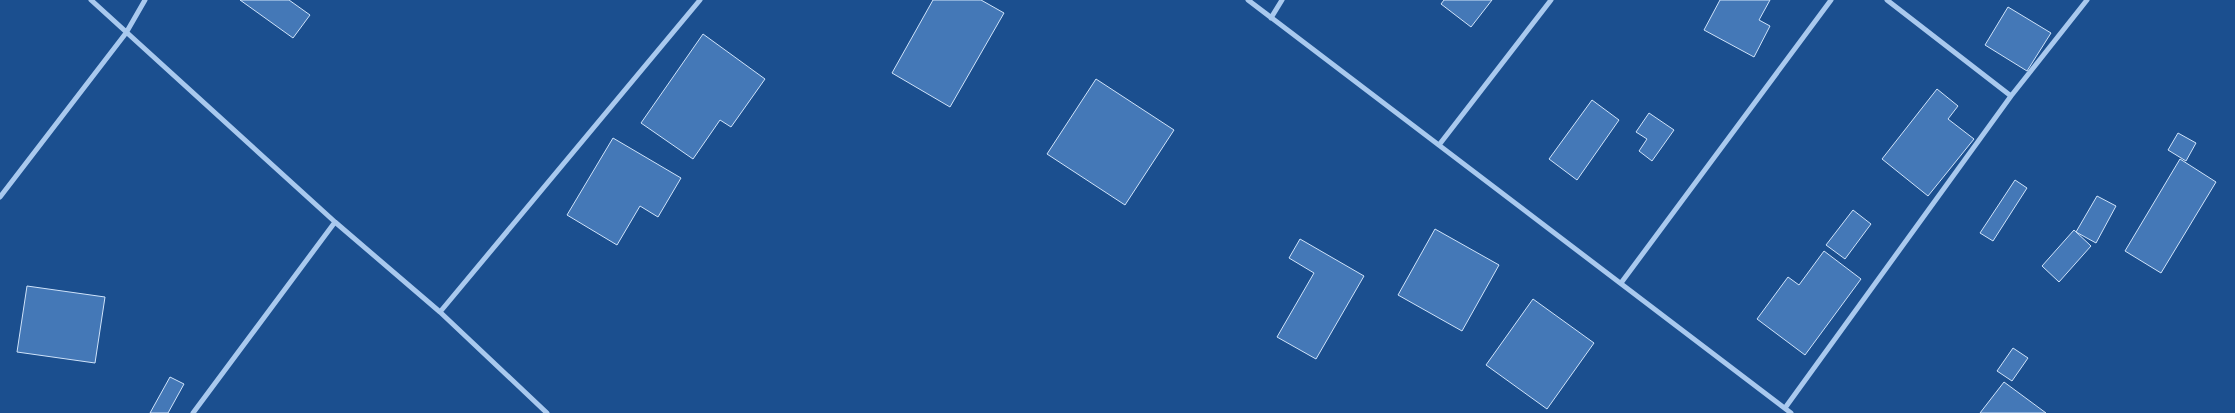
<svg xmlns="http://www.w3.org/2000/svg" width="2235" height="413" viewBox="0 0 2235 413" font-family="'Titillium Web',sans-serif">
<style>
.building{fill:#4478b7;stroke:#cfe3fa}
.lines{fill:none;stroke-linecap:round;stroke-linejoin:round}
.street{stroke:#a9c9ee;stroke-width:5}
</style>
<rect width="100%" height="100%" fill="#1b4f8f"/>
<path class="building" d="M240,0H289L310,15L293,38Z
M933,0H981L1004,13L950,107L892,73Z
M1444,0H1492L1471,27L1441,4Z
M1720,0H1770L1759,20L1770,26L1754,57L1704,30Z
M2008,7L2051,33L2027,71L1985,45Z
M703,34L765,79L731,127L720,120L693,159L641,123Z
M1096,79L1174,130L1125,205L1047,154Z
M1937,89L1958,106L1948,119L1974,139L1928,196L1882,159Z
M1592,100L1619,120L1577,180L1549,159Z
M1649,113L1674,130L1652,161L1639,151L1647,139L1636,132Z
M2178,133L2196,143L2186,161L2168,150Z
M613,138L681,178L658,217L640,206L617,245L567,215Z
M2180,159L2216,182L2161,273L2125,251Z
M2015,180L2027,188L1993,241L1980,233Z
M2097,196L2116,206L2096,243L2076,232Z
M1853,210L1871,224L1845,259L1826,245Z
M1435,229L1499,265L1462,331L1398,295Z
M2074,230L2091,246L2059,282L2042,266Z
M1300,239L1364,276L1316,359L1277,337L1314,273L1289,258Z
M1824,251L1861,279L1805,355L1757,319L1788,277L1799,285Z
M27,286L105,297L95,363L17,352Z
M1533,299L1594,343L1547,409L1486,365Z
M2013,348L2028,358L2012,381L1997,371Z
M170,377L184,384L168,413H150Z
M2004,382L2046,413H1980Z"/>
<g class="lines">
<path class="street" d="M91,0L335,222L440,312L547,413
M1248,0L1791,413
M1887,0L2011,96
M1271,18L1282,0
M1439,145L1551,0
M0,197L126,33L145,0
M1621,283L1831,0
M440,312L700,0
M1785,408L2011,96L2087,0
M193,413L335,222"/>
</g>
</svg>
